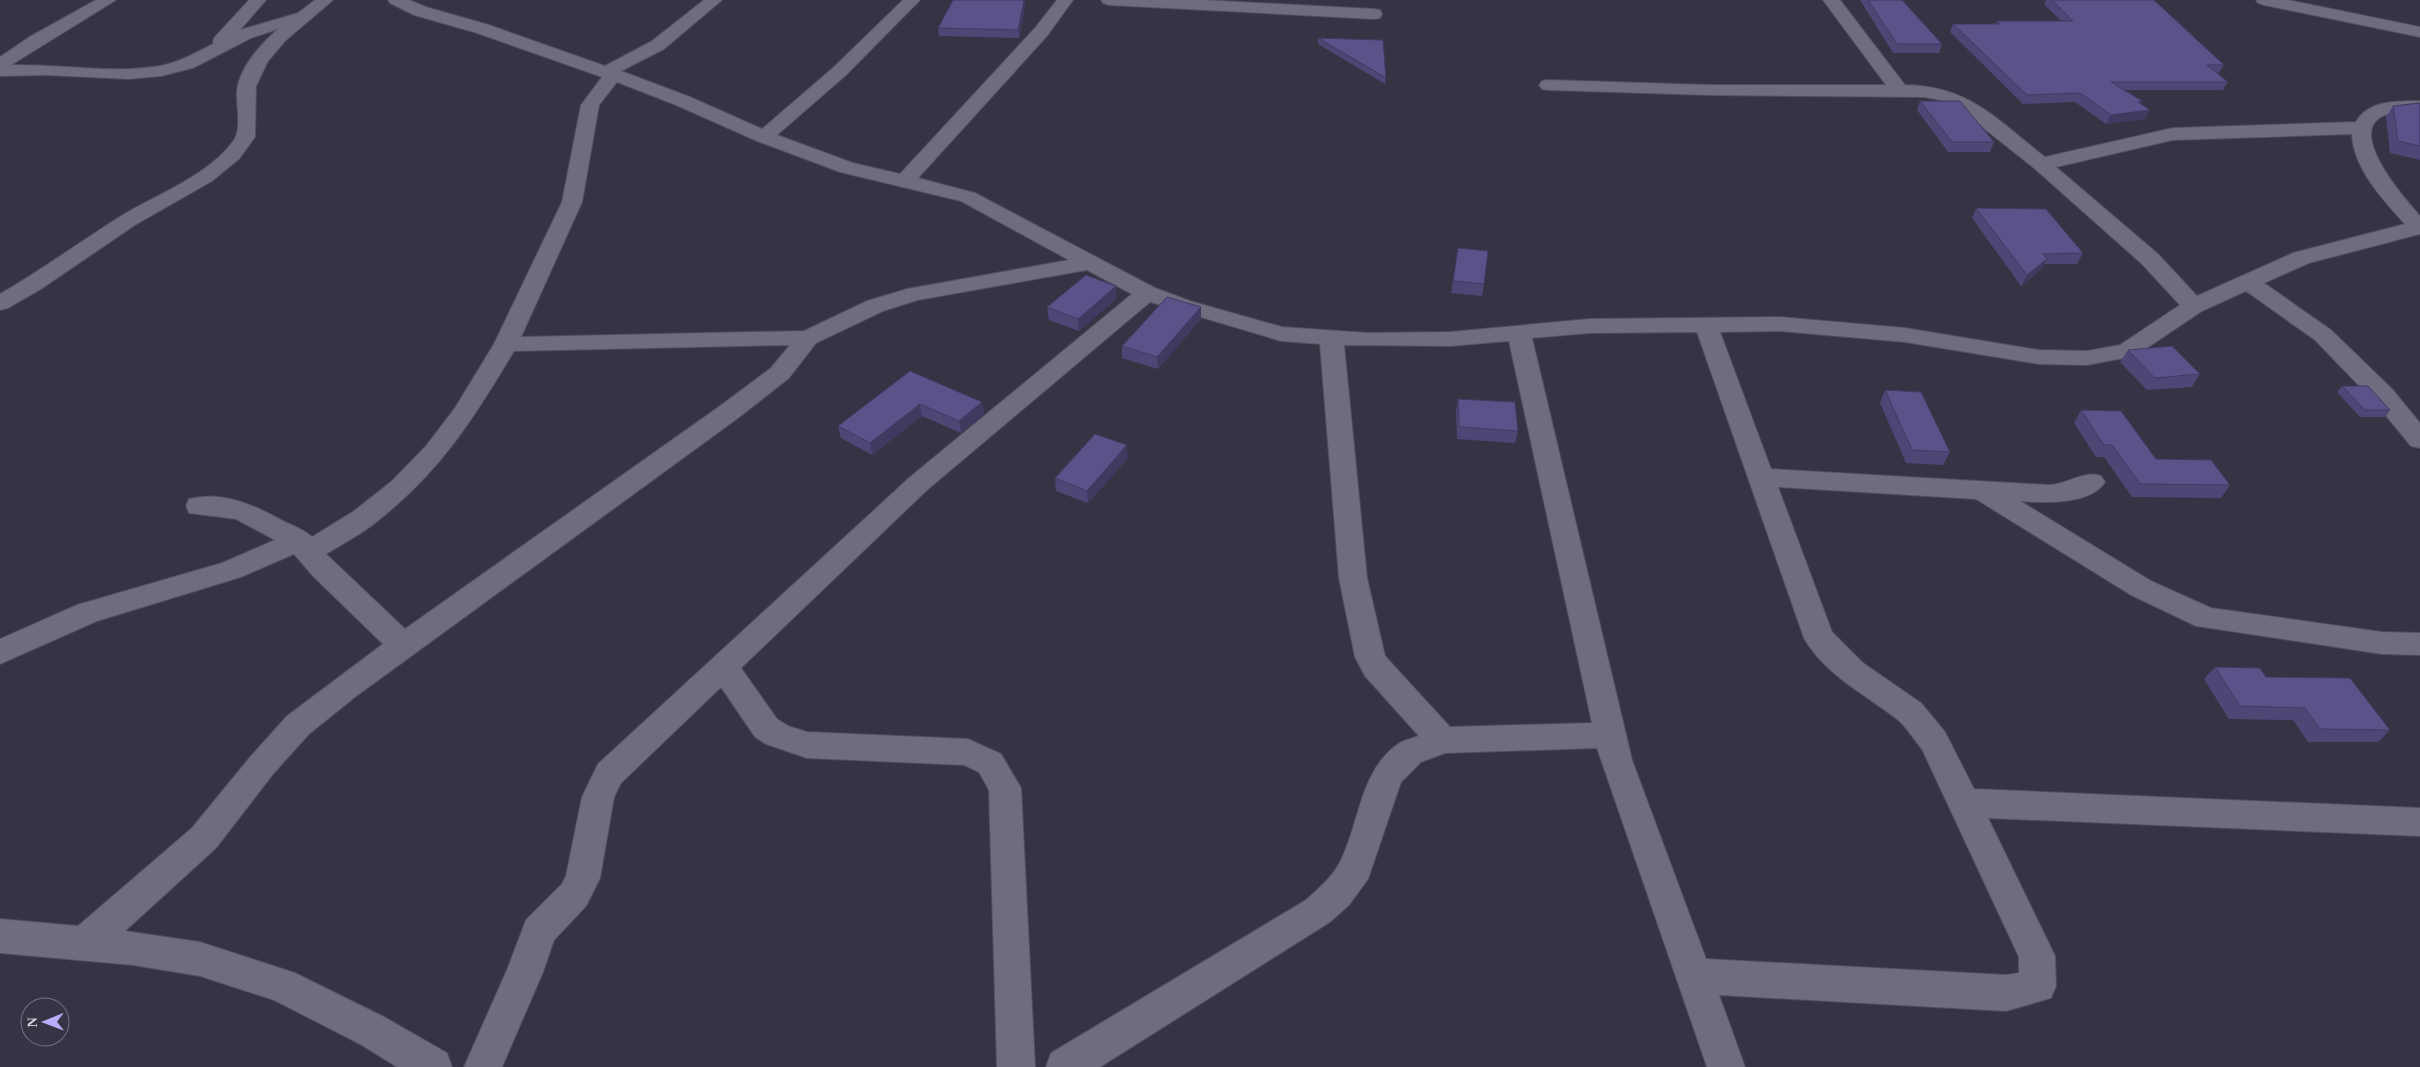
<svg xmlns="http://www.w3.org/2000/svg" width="2420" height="1067" viewBox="0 0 2420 1067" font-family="'Times New Roman',serif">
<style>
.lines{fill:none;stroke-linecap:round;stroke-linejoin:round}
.minor-casing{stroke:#524f5e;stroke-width:2}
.minor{fill:#6f6c80;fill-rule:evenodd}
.wall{fill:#504676}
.shaded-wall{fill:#413960}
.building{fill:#5d5189;stroke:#413960}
</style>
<rect width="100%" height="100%" fill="#363345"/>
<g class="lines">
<defs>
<path id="minor" d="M96,0H116L11,65C60,64 112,74 160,66C179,62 196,53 213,44L214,38L249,0H266L240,30L298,13L315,0H333L285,41L268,61L256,86L255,137L239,159L212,181L135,225L41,289L8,308L0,310V294C42,270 81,241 121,216C156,195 211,174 234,140C242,128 236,105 237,91C239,68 261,44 278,29L251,38L193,68L161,76L129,79L46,75L0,76V57L31,36Z
M388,0H409L426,7L489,25L605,66L652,41L704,0H722L664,49L621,71L690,97L762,129L834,67L903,0H920L846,75L777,135L853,163L900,174L1035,28L1057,0H1073L1047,36L918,178L975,193L1155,288L1190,301L1282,327L1368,333L1450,332L1589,319L1780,317L1905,328L2039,350L2087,351L2120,345L2180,305L2142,264L2034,168L1957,107L1940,100L1924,97L1709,95L1548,90L1542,89L1539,85L1542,81L1548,80L1709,85H1886L1823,0H1840L1905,85C1970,86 1997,120 2045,157L2173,128L2356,122C2368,100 2398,101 2420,101V113C2409,113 2395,111 2385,115C2344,131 2405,199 2420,216V234L2309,263L2264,283L2331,330L2392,389L2420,423V448L2411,446L2374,401L2315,340L2246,291L2202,311L2135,356L2087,365L2039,364L1905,342L1780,331L1720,332L1771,469L2048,485C2067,485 2083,470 2101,476L2105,482C2091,505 2044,503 2020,501L2151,581L2211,608L2382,632L2420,633V655L2382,654L2196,626L2131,595L1976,499L1778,487L1832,632L1863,663L1921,703L1945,732L1974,789L2420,808V836L1988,818L2055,956L2056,986L2051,998L2006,1011L1719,995L1745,1067H1707L1597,748L1445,753L1421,762L1401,782L1368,879L1349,905L1330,922L1100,1067H1046L1051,1053L1306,900C1319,888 1334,876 1341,860C1360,821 1360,771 1398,744C1404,740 1413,738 1419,736L1365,676L1355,657L1339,578L1320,344L1281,341L1150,302L927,490L741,668L777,719L788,726L807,732L968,739L1001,754L1021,788L1035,1067H997L989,790L979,772L964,765L807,758L766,744L755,737L721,687L621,783L614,797L600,878L586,906L554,940L543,972L502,1067H464L507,970L526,920L562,884L566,876L582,797L598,764L909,478L1132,294L1087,270L918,300L883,311L816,343L789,378L738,418L355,697L309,734L273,774L216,848L125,931L200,942L295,973L386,1018L447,1053L452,1067H397L360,1044L274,1000L200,976L133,965L0,953V919L78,926L192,828L251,756L287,716L383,644L313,576L294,554L241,577L97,621L0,664V639L77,605L222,563L275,540L236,519L189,513L186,506L189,499C223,490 256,506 285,522C294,526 305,530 312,537L354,511L392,481L426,446L455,408L494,344L562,202L581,105L602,77L477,33L414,15L390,3ZM617,82L676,105L757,141L840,172L961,201L1069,260L907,289L867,301L804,331L521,337L582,202L599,105ZM2352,134C2353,168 2383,200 2405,224L2293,253L2197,296L2158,254L2056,167L2173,140ZM1697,332L1804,638C1824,674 1866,695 1897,719C1907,727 1914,740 1922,749L2019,957V973L2006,975L1706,959L1632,760L1532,338L1589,333ZM1509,341L1592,723L1450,727L1385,656L1367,578L1344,345L1450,346ZM790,345L771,368L720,406L405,629L326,554C342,544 360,535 375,523C440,472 472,421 514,351Z
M1101,0H1203L1374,9L1380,10L1382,14L1380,18L1374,19L1109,5L1103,3Z
M2256,0H2288L2420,27V37L2264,5L2258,3Z"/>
</defs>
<use href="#minor" class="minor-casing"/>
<use href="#minor" class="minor"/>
</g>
<path class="wall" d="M1860,0H1902L1942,44L1939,53H1893Z
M2046,0H2154L2224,65L2219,73H2217L2228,82L2223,90H2125L2142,101L2141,104L2150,110L2145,119L2106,124L2075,102L2023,104L1950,32L1953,24H1996L1997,21H2061L2044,4Z
M1025,5L1019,38L939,36L938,28Z
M1318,38L1386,78L1385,84L1318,44Z
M1920,101L1994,142L1990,152H1948L1917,110Z
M2420,103V160L2390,153L2386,117L2393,106Z
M1976,208L2083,253L2077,264H2044L2042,269L2021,286L1972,218Z
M1458,248L1484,284L1482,296L1451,293Z
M1116,299L1079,331L1049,320L1047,307Z
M1201,319L1158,369L1122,358V346Z
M2128,350L2200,374L2192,387L2147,390L2120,362Z
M910,371L982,402L984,414L961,433L922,416L872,455L841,438L838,426Z
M2342,386L2390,410L2385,417H2360L2337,392Z
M1885,390L1950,452L1943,465L1906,463L1880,403Z
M1458,399L1518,431L1515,443L1457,439L1456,411Z
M2081,410L2156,459L2230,485L2221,498L2132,497L2104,457H2096L2074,423Z
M1128,458L1088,503L1056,491L1055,478Z
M2215,667L2266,677L2390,730L2378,742H2308L2293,720L2229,719L2204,679Z"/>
<path class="shaded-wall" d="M1024,0H1025V5L1019,38L1018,30Z
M2150,110L2145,119L2106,124L2111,115Z
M2047,259L2042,269L2021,286L2027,275Z
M1116,286V299L1079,331L1078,319Z
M1201,307V319L1158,369L1157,357Z
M982,402L984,414L961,433L959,421Z
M920,404L922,416L872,455L870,443Z
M1127,445L1128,458L1088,503L1087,491Z"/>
<path class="building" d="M953,0H1024L1018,30L938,28Z
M1868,0H1902L1942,44H1897Z
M2052,0H2154L2224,65H2207L2228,82H2111L2142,101L2138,102L2150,110L2111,115L2080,93L2027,95L1953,24H2000L1997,21H2073Z
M1318,38L1383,40L1386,78Z
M1920,101H1960L1994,142H1952Z
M2420,103V146L2398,141L2393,106Z
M1976,208L2046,209L2083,253L2043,254L2047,259L2027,275Z
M1458,248L1488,251L1484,284L1453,281Z
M1086,275L1116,286L1078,319L1047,307Z
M1167,297L1201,307L1157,357L1122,346Z
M2172,346L2200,374L2155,378L2128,350Z
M910,371L982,402L959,421L920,404L870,443L838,426Z
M2342,386H2368L2390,410H2365Z
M1885,390L1921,392L1950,452L1912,450Z
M1458,399L1515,402L1518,431L1459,427Z
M2081,410L2121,411L2156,459L2211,460L2230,485L2140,484L2112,445H2104Z
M1095,434L1127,445L1087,491L1055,478Z
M2215,667L2260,668L2266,677L2350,678L2390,730L2320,729L2305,708L2240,706Z"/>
<g transform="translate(45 1022) rotate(269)"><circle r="24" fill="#363345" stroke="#767483"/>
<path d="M0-4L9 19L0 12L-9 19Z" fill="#b9abf7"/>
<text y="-8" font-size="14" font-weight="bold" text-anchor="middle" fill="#d7d5e1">N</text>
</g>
</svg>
